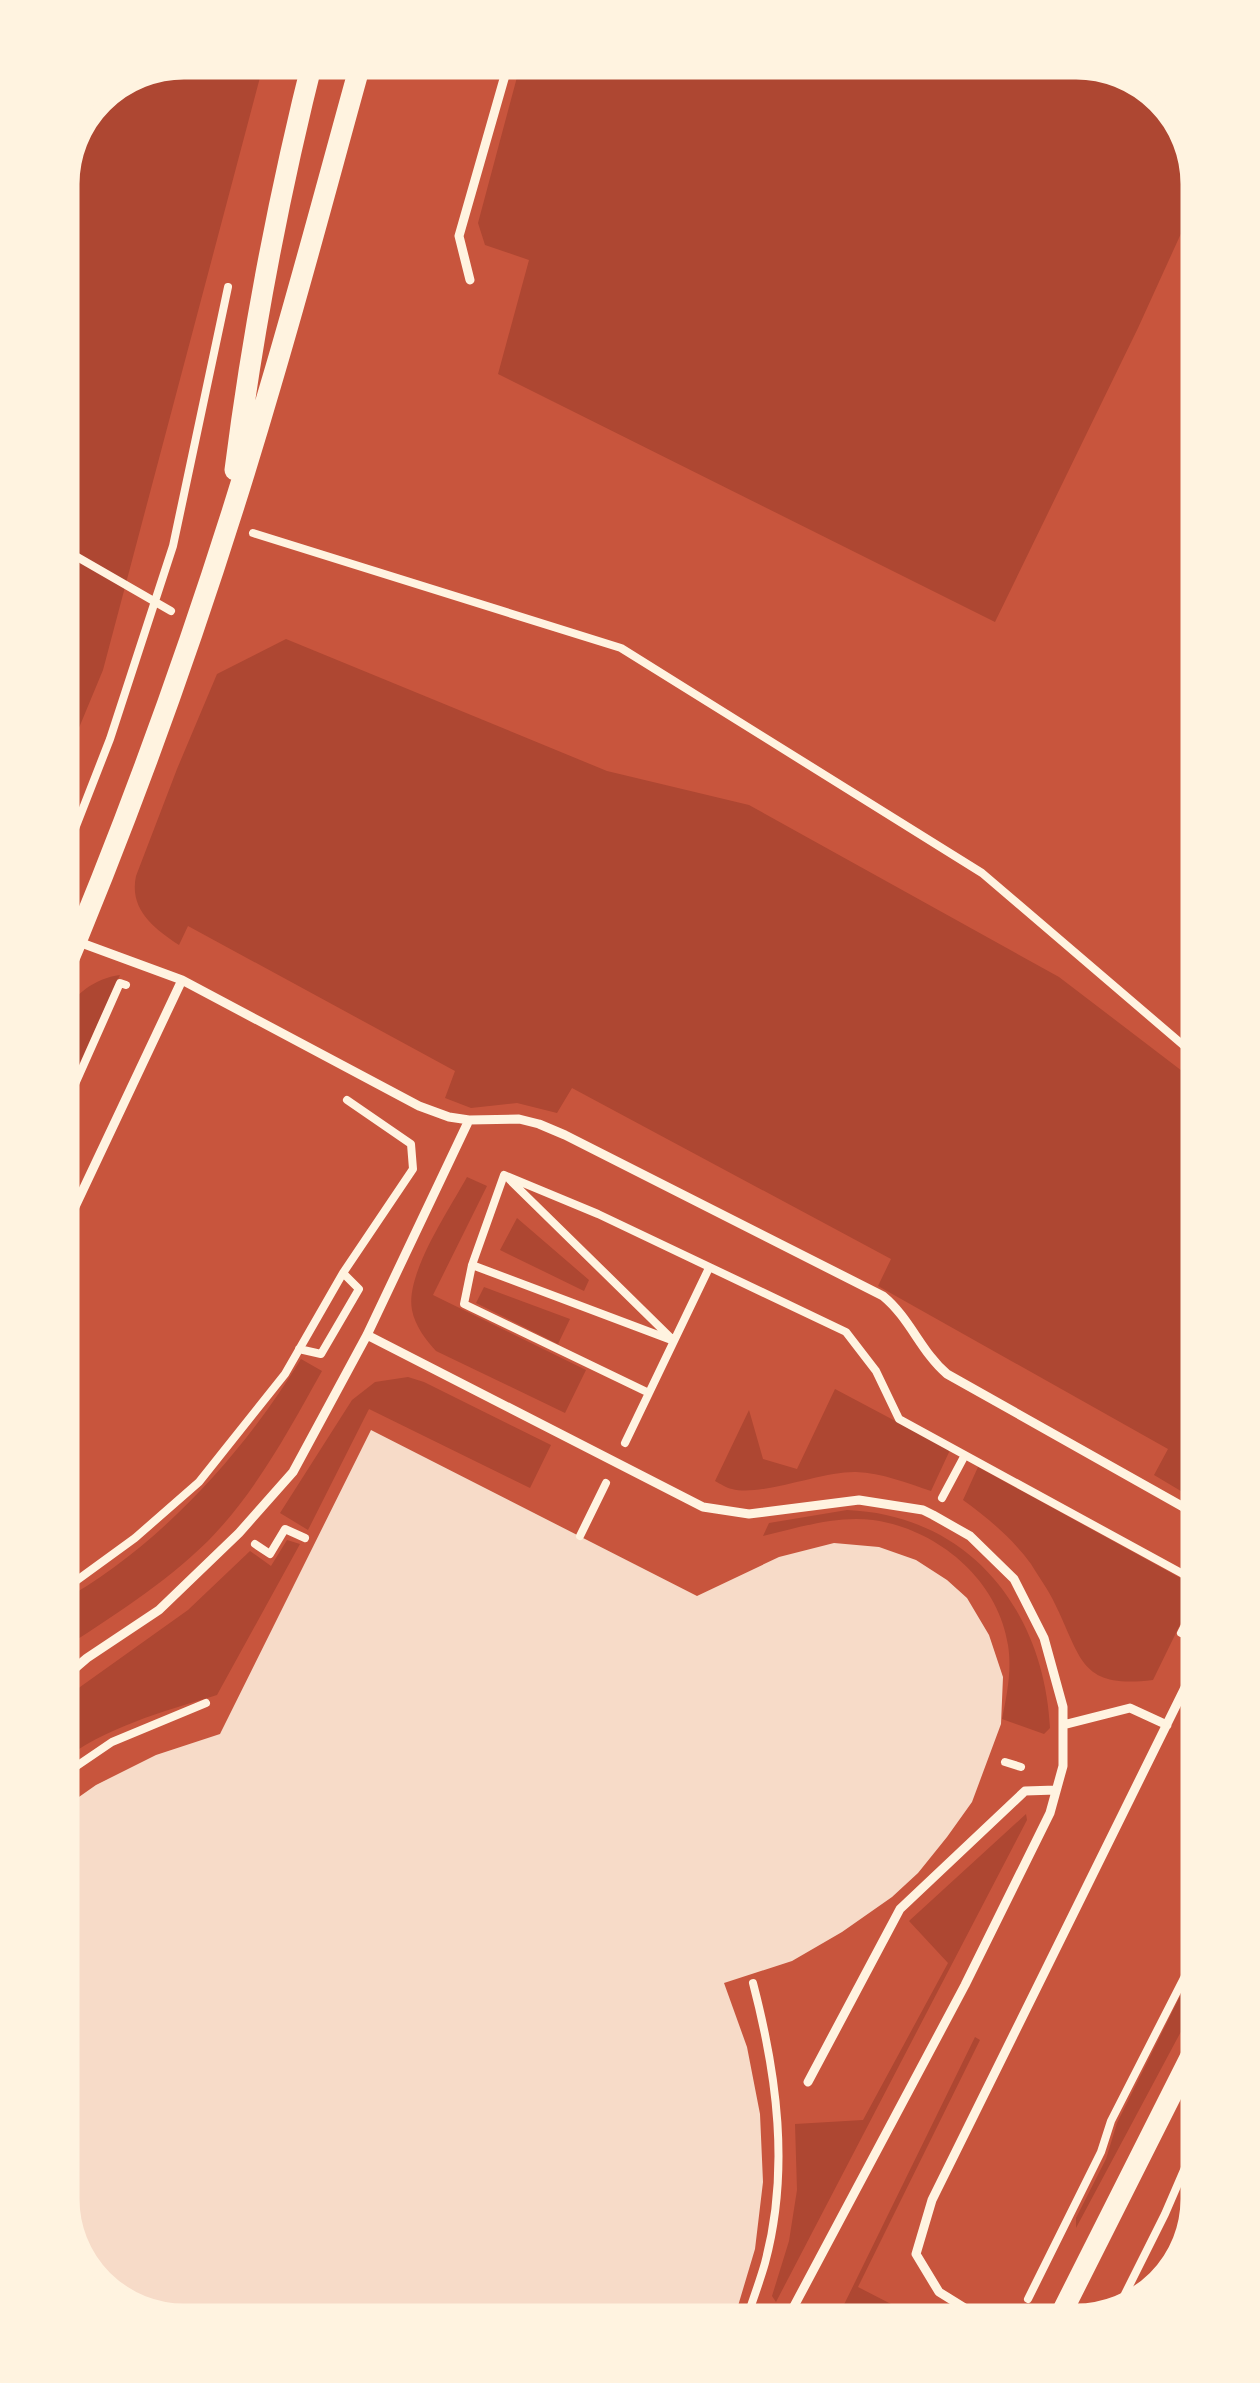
<svg xmlns="http://www.w3.org/2000/svg" width="1260" height="2383" viewBox="0 0 1260 2383" font-family="'Alegreya Sans',sans-serif">
<style>
.green{fill:#ae4732}
.building{fill:#f7dbc8}
.lines{fill:none;stroke-linecap:round;stroke-linejoin:round}
.path{stroke:#fff3e0;stroke-width:8}
.service{stroke:#fff3e0;stroke-width:9}
.tertiary{stroke:#fff3e0;stroke-width:21}
.rim{fill:none;stroke:#fff3e0;stroke-width:15}
</style>
<rect width="100%" height="100%" fill="#c8553d"/>
<path class="green" d="M184,51H267L103,670L54,788L51,176L90,89Z
M524,51H1086L1157,78L1199,132V194L1138,328L995,622L498,374L529,260L485,245L478,223Z
M286,639L607,771L749,805L1059,977L1203,1087L1206,1506L1154,1475L1168,1449L878,1286L891,1259L572,1088L557,1113L517,1103L471,1108L445,1098L455,1071L188,926L179,945C153,928 129,909 136,876L177,769L217,674Z
M120,975L56,1115C56,1091 51,1062 55,1038C61,1005 88,979 120,975Z
M467,1177L487,1186L433,1295L586,1370L565,1413L436,1351C426,1340 415,1326 412,1310C405,1274 449,1210 467,1177Z
M517,1218L589,1280L584,1291L500,1250Z
M484,1287L570,1319L558,1344L476,1303Z
M301,1359L322,1371C289,1430 256,1492 208,1541C163,1585 110,1618 58,1652V1603C157,1549 243,1454 301,1359Z
M408,1377L424,1382L551,1445L530,1488L369,1409L308,1530L280,1513L352,1400L375,1382Z
M835,1389L950,1450L931,1491C907,1483 882,1473 856,1472C822,1471 761,1497 732,1489C726,1488 721,1484 715,1481L749,1410L763,1459L797,1469Z
M978,1467L1184,1580L1193,1598L1153,1680C1080,1689 1082,1659 1055,1604C1049,1591 1039,1577 1031,1564C1012,1538 989,1519 963,1500Z
M847,1510C969,1515 1044,1610 1050,1728L1044,1734L1002,1719C1007,1695 1012,1670 1008,1645C998,1579 937,1529 873,1520C837,1515 797,1528 763,1536L769,1523Z
M287,1540L300,1544L217,1695C162,1712 105,1727 59,1763V1702L188,1610L250,1551L271,1566Z
M1026,1814L1027,1820L776,2302L772,2296L789,2241L797,2190L795,2124L863,2120L948,1963L909,1921Z
M1208,1940V1981L1076,2228V2218L1106,2159L1117,2123Z
M975,2037L980,2040L858,2287L930,2324L834,2325Z
M1209,2198L1187,2272L1161,2294Z"/>
<path class="building" d="M371,1430L697,1596L779,1557L834,1543L879,1547L916,1560L947,1580L967,1598L989,1635L1003,1677L1001,1724L972,1802L947,1837L918,1873L892,1897L842,1932L792,1961L724,1983L747,2047L760,2114L763,2182L755,2249L732,2326L174,2332L103,2305L61,2251L59,1811L96,1785L156,1755L220,1734Z"/>
<g class="lines">
<path class="path" d="M253,533L621,648L982,873L1203,1062
M53,543L171,611
M55,880L110,739L173,546L228,287
M56,1127L120,983L126,985
M504,1175L598,1214L846,1332L876,1371L899,1419L1205,1586L1181,1633
M504,1175L472,1265L464,1304L649,1393
M472,1265L674,1341L510,1180
M299,1349L321,1354L359,1289L343,1273
M625,1443L709,1268
M942,1498L965,1455
M580,1536L606,1483
M255,1544L270,1554L285,1529L305,1538
M58,1594L135,1538L199,1482L285,1374L343,1273L413,1169L411,1144L347,1100
M1005,1762L1021,1767
M59,1778L112,1742L206,1703
M1028,2299L1101,2152L1111,2121L1208,1931
M1111,2322L1165,2214L1209,2112
M744,2326C751,2305 759,2284 765,2263C790,2170 777,2075 753,1983"/>
<path class="service" d="M470,280L459,236L512,51
M76,941L182,980L419,1106L449,1117L469,1120L519,1119L539,1124L565,1135L883,1296C910,1318 921,1352 947,1374L1194,1513L1206,1523
M56,1247L182,980
M367,1335L703,1507L749,1514L859,1500L923,1510L933,1515L970,1536L1014,1579L1044,1638L1063,1707V1766L1050,1813L965,1985L784,2325
M59,1682L87,1658L159,1610L239,1533L293,1472L367,1335L469,1120
M1179,1700L1207,1714
M1063,1725L1130,1708L1167,1725
M808,2082L900,1909L1025,1791L1056,1790
M989,2323L939,2292L916,2254L932,2200L1206,1645"/>
<path class="tertiary" d="M235,470C253,329 280,189 315,51
M55,992C139,794 211,590 271,384C304,273 333,162 364,51
M1057,2322L1208,2022"/>
</g>
<path d="M0 0H1260V2383H0ZM184 72H1076A112 112 0 0 1 1188 184V2199A112 112 0 0 1 1076 2311H184A112 112 0 0 1 72 2199V184A112 112 0 0 1 184 72Z" fill="#fff3e0" fill-rule="evenodd"/>
<path class="rim" d="M184 72H1076A112 112 0 0 1 1188 184V2199A112 112 0 0 1 1076 2311H184A112 112 0 0 1 72 2199V184A112 112 0 0 1 184 72Z"/>
</svg>
